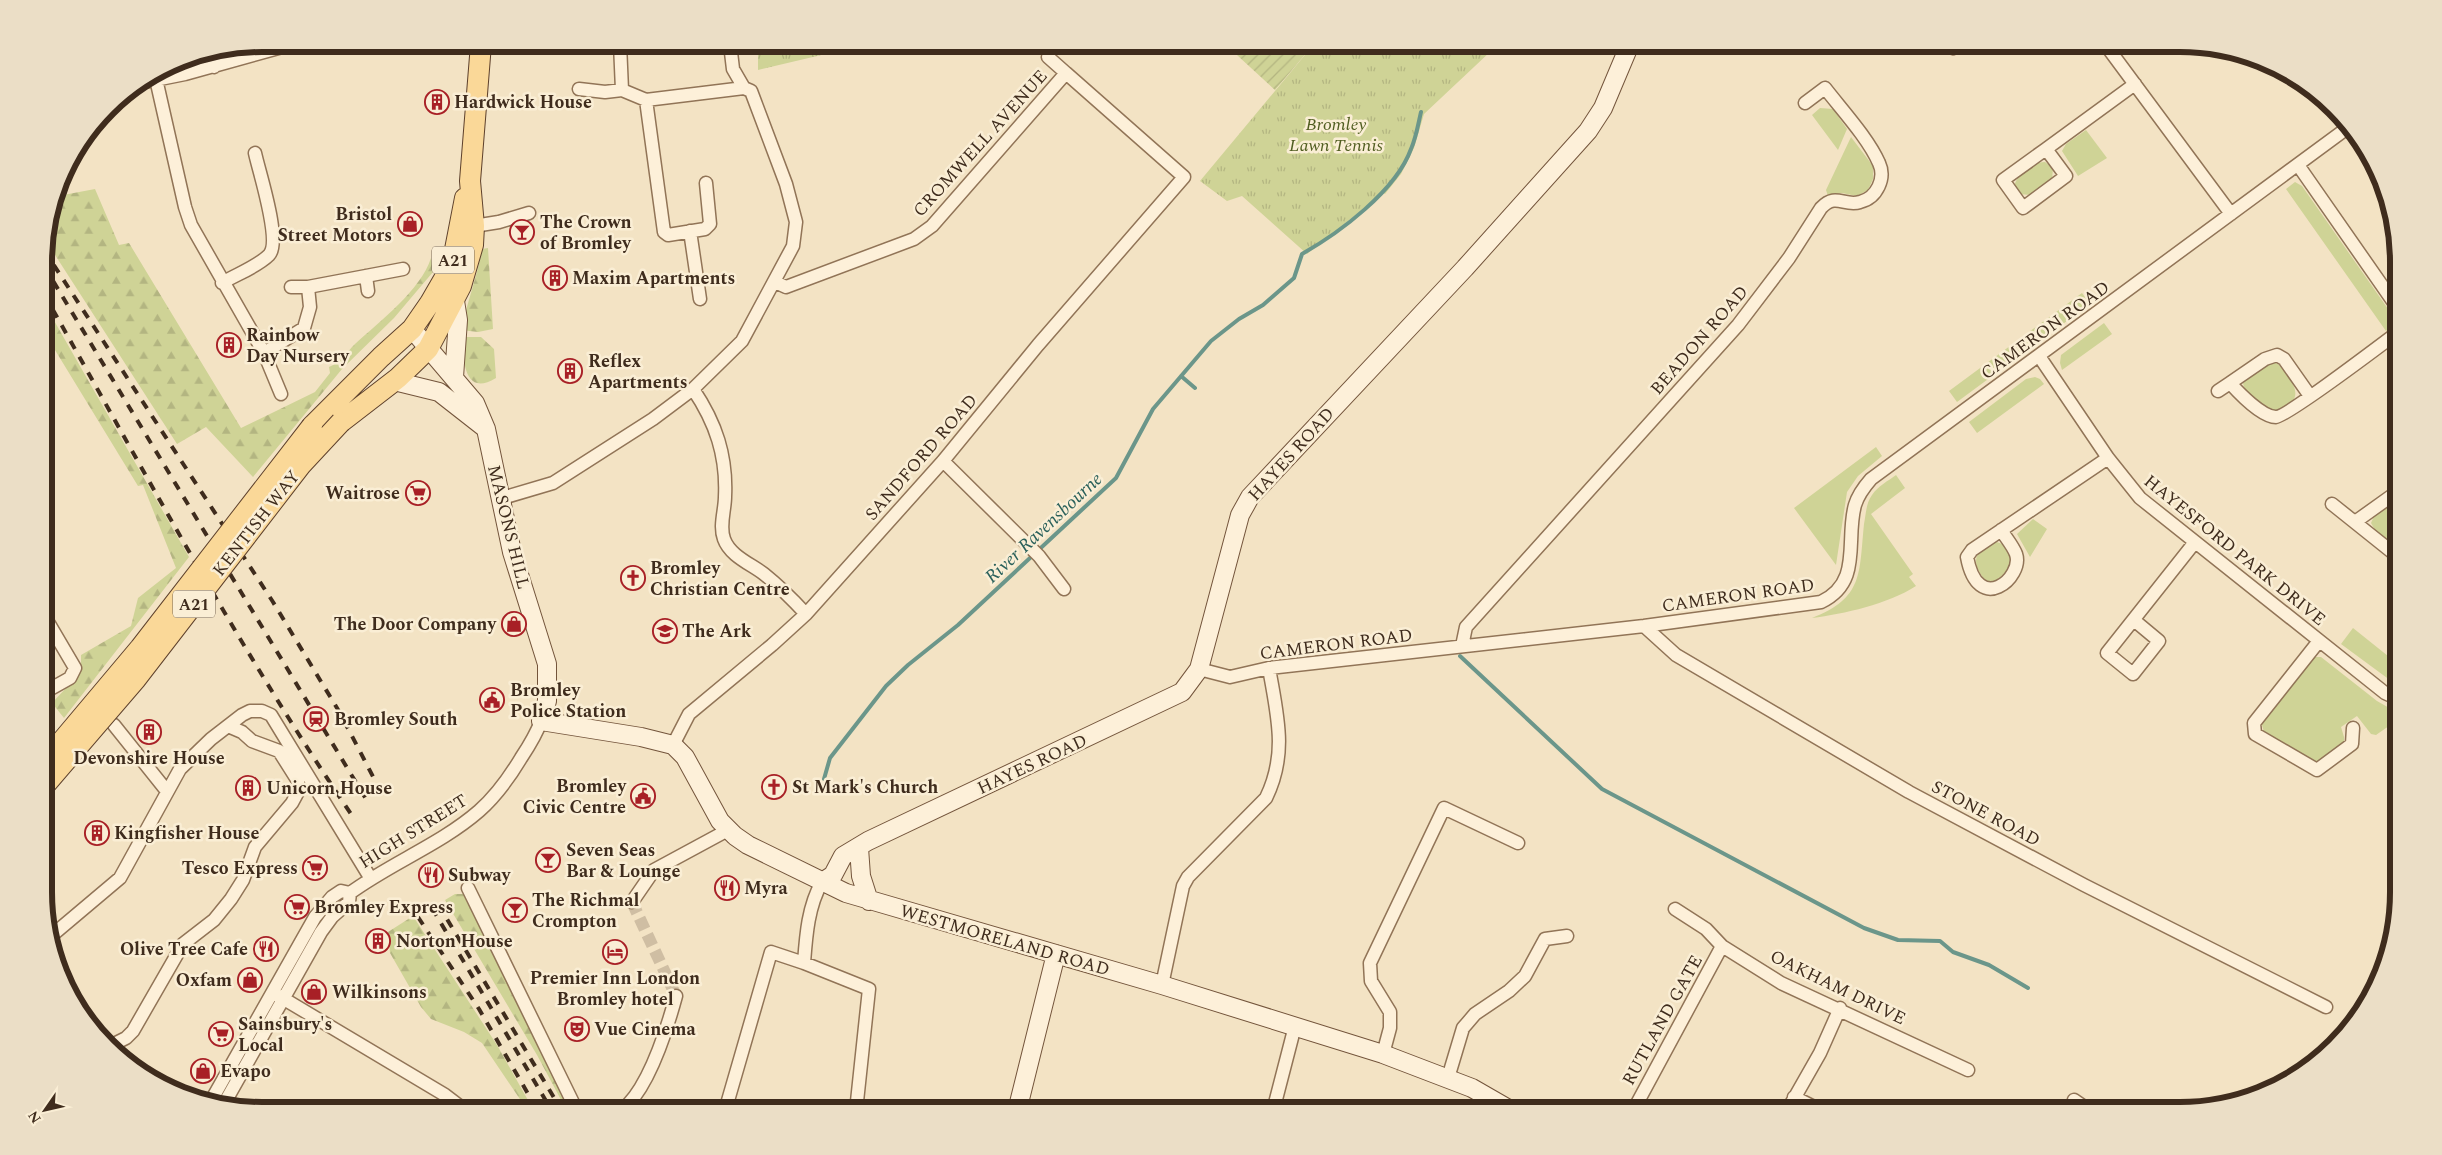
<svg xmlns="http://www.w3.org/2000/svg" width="2442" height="1155" viewBox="0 0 2442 1155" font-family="Spectral,serif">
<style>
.grass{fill:#cfd396}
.forest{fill:url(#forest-firs)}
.park{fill:url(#park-tufts)}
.garden{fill:url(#garden-furrows)}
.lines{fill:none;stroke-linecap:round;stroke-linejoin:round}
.stream{stroke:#6b968a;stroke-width:4}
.street-tunnel{stroke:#cfbea3;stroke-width:12;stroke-dasharray:12 6;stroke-linecap:butt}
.street-casing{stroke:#917457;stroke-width:15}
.secondary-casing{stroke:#73543b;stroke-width:20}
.primary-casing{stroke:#5e412c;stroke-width:22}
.street{stroke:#fdf0d9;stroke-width:12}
.secondary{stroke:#fdf0d9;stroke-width:18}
.primary{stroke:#fad898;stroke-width:20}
.rail{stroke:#3f2c1d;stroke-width:4;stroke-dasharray:9 9;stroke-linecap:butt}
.primary-bridge-casing{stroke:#5e412c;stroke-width:22;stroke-linecap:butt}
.primary-bridge{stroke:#fad898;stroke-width:20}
.labels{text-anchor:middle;stroke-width:5;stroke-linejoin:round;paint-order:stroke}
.shield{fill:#faeed5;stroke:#776654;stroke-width:1}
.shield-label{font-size:16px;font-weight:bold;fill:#3f2c1d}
.poi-label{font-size:18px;font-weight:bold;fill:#3f2c1d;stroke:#faeed5;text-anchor:start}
.park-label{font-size:18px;font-style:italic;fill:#515e21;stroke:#faeed5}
.street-label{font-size:18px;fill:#3f2c1d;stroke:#faeed5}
.water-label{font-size:19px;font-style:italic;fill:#2b615b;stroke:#faeed5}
.rim{fill:none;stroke:#3f2c1d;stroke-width:6}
</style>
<defs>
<pattern id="forest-firs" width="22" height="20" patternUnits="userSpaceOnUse" patternTransform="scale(1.25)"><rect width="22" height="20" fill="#cfd396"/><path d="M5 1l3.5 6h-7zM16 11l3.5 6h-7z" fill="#b3b581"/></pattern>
<pattern id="park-tufts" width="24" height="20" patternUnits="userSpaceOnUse" patternTransform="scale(1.25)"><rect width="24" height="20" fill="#cfd396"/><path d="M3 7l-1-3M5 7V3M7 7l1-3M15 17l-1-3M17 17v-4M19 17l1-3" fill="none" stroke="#b3b581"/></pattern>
<pattern id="garden-furrows" width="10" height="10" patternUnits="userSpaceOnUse" patternTransform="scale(1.25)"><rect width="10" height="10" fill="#cfd396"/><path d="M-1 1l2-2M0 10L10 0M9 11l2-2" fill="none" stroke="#b3b581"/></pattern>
</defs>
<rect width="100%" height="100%" fill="#f3e3c4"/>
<path class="grass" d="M1820,108L1833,109L1847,129L1838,150L1812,115Z
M2086,130L2107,158L2078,176L2062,151L2066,144Z
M1851,137L1873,166V179L1868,190L1857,196L1842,193L1828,196L1826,190Z
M2045,162L2053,168L2052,180L2031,195L2018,194L2014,187C2016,175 2032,162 2045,162Z
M2295,182L2302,186L2393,316L2394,324L2386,331L2286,189Z
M2082,293L2090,304L1957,402L1949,391Z
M2104,323L2112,334L2062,370L2060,363L2061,355Z
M2274,362C2281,365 2283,369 2288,376C2300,393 2298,403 2277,411C2264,409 2245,396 2243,383L2267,363Z
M2035,377L2040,379L2044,384L1977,433L1969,422L2026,379Z
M1876,447L1882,456L1858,476L1847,492L1836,565L1794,508Z
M1896,475L1905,488L1871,514L1913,574L1909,577L1916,586C1888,604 1844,614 1812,618C1864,598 1859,573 1864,524C1866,514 1866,503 1872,495C1878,486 1888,481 1896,475Z
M2397,501V549L2375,530L2371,523L2375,514Z
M2033,519L2047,529L2030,557L2017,534Z
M1997,542C2022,549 2009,576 1991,583C1985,581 1983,578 1980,573C1970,557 1980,546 1997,542Z
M2353,628L2398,664V686L2341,644Z
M2314,657H2321L2377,701L2391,709L2396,721L2376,735L2371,734L2357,716L2341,727L2344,737V743C2333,752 2324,764 2309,761L2264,732L2262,725L2264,718Z"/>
<path class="forest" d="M95,189L119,245L129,243L241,428L315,392L330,373L329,367C341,362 346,353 355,344C379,322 421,290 431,258L433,272L394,318L342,369L253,477L206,427L177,444L46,241L58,196Z
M488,248L493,329L478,332L461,330C467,303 477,277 482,249Z
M44,303L189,557L64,718L52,703L81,672V655L131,626L138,598L176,568L143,485L138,486L44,332Z
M463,337H481L494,349L496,378C463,398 463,358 463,337Z
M455,894H467L574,1111H567L537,1055L445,900Z
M413,916L497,1045L534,1111H528L482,1043L464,1032L431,1019L421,1007L390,953L388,932Z"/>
<path class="park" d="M758,44H868L758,70Z
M1314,44H1485L1491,51L1424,114L1414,148L1401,174L1385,194L1383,193L1307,254L1242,196L1227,201L1200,181Z"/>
<path class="garden" d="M1225,44H1314L1275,90Z"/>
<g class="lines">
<path class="stream" d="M1181,376L1195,388
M1460,656L1602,789L1864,928L1898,940L1940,941L1953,952L1989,965L2028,988
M824,779L830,758L886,686L908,665L958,625L1116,478L1153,409L1211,341L1239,319L1263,305L1294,278L1302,254C1339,233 1396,191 1411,149C1416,138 1418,125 1421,112"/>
<path class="street-tunnel" d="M632,902L676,996"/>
<defs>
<path id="street" d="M620,44L622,90
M730,44L733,69L744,88
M1949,44L1953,48L1959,44
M2105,44L2231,214
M211,54L214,67
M1048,57L1066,73
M156,79L185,207L191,225L264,353L281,394
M145,82L185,74L293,44
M646,100L664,232L668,235L705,229L710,224L706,183
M2046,149L2003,180L2023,208L2066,176L2046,149L2135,84
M2298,165L2397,307
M474,226L499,222L529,213
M690,231L700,299
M366,276L368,291
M222,283C237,274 257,267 269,255C282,241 259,172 255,153
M291,287H308
M264,353L304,328L310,307L308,287L403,269
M2039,356L2108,458L2140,498L2385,693L2398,699
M693,389C716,423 727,456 725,497C725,510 719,526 724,539C730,556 751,564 764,574C779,586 793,600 806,614
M2218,391L2230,383
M2310,396L2284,359L2277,355L2265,359L2230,383C2239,393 2262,417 2276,417C2286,417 2381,345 2397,333
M943,461L1039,556L1064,589
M499,499L553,483L653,419L693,389L742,341L793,246L796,222L786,184L751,91L744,88L646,100L622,90L605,92L579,89
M2332,504L2397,556
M2355,522L2397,492
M2001,530C2006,538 2013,546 2016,554C2024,577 1978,617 1967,557L1972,550L2108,458
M45,617L75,668L70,678L45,692
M2135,621L2159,641L2133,674L2107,653L2195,542
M1644,626L1676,655L1909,792L2084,885L2326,1007
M2319,641L2254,723L2255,734L2317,770L2352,744L2353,728
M1462,646L1466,627L1738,325L1789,258L1821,208C1836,192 1844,207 1860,202C1877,198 1886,178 1879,163C1868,138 1842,110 1825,88L1805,103
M1199,669L1230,677L1269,668L1644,626L1821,602C1863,582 1845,540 1855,505C1858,495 1864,487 1871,479L2350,126
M114,725L166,790
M673,745L689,714L772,645L806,614L943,461L1038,345L1184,177L1066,73L932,226L914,239L786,287L775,282
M822,882C808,906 806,936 804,963L869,989L856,1111
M468,888L577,1111
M632,902L654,870L728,830
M1675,909L1706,929L1722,946L1781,983L1968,1070
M50,937L120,878L180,769L211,739L242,715L250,711H262L271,715L371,879
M1162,985L1183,886L1188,877L1266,798C1288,753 1277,715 1269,668
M279,996L445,1095L466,1111
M110,1046L126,1038L133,1031L183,944L214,920L231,899L243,880L255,847L292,803L299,790L298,781L279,751L252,741L242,732L228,726
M1383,1054L1390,1028V1012L1371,981L1370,963L1444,808L1518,843
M1448,1078L1463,1028L1475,1014L1509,991L1525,976L1545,939L1567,936
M1794,1097L1822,1111
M2074,1100L2090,1111
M211,1101L315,917L332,897L341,891L350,893
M224,1104L321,932L332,917L349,902L350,893C391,863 441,844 479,811C496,796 509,778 521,758C529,746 536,735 541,721
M621,1111C648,1090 667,1029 676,996
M725,1111L771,952L804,963
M1273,1111L1295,1026
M1633,1111L1722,946
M1787,1111L1820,1053L1840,1008"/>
<path id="secondary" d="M412,329L475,403L486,429L512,552L547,664V701L541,721L641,737L673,745L685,757L720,821L735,836L748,845L846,893L1162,985L1383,1054L1472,1088L1512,1111
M454,377L458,320L455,301
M394,381L439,392L485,428
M859,848L861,876L869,901
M822,882L833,875L843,856L868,841L1182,692L1199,669L1240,515L1250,497L1465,268L1588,131L1603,108L1630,44
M1017,1111L1056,954"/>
<path id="primary" d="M341,422L398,378L428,349L461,286L473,245L474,226L470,181L481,44
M312,426L381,357L412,329L430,303L452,265L465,198"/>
</defs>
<use href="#street" class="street-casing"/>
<use href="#secondary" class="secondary-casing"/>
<use href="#primary" class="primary-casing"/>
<use href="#street" class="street"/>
<use href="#secondary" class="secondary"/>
<use href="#primary" class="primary"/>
<path class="rail" d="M44,250L273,602L340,713L382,794
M44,266L369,804
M44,294C143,469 238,647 351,814
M438,904L562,1111
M432,908L552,1111
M418,917L479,1009L538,1111"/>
<defs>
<path id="primary-bridge" d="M45,761L140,648L312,426
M45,785L136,679L301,465L341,422"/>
</defs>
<use href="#primary-bridge" class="primary-bridge-casing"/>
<use href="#primary-bridge" class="primary-bridge"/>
</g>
<defs>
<symbol id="building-ring" viewBox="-11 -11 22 22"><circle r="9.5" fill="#faeed5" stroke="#a82026" stroke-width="1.5"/><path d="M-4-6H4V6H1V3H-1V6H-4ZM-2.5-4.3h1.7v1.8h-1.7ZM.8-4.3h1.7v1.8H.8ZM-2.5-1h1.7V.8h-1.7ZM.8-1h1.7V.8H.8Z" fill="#a82026"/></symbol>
<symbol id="shop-ring" viewBox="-11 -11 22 22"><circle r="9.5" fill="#faeed5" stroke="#a82026" stroke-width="1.5"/><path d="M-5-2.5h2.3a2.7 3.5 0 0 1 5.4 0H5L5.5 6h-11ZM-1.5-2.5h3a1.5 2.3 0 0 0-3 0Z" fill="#a82026"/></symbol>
<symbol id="bar-ring" viewBox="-11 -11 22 22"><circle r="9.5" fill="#faeed5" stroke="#a82026" stroke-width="1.5"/><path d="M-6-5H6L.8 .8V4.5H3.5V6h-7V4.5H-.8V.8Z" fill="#a82026"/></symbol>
<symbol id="supermarket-ring" viewBox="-11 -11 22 22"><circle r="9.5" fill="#faeed5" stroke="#a82026" stroke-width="1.5"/><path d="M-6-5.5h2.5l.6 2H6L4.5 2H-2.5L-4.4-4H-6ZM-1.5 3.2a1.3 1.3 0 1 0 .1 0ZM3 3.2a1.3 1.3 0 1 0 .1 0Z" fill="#a82026"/></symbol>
<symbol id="church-ring" viewBox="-11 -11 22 22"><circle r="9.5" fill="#faeed5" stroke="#a82026" stroke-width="1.5"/><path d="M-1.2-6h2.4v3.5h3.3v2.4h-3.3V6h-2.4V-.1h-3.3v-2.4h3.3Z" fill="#a82026"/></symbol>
<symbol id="school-ring" viewBox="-11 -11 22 22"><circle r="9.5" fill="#faeed5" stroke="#a82026" stroke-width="1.5"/><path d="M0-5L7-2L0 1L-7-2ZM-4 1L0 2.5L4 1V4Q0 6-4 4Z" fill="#a82026"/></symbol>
<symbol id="civic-ring" viewBox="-11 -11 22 22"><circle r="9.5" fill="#faeed5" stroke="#a82026" stroke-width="1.5"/><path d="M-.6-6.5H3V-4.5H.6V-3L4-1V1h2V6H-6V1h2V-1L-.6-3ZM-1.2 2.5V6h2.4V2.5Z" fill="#a82026"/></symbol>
<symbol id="station-ring" viewBox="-11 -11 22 22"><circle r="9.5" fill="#faeed5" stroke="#a82026" stroke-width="1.5"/><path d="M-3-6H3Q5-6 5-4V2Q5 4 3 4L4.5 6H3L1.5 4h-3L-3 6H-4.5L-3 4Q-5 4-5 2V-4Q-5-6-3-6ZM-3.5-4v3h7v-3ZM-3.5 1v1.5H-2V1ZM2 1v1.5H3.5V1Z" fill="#a82026"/></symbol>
<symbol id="restaurant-ring" viewBox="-11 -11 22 22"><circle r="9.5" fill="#faeed5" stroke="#a82026" stroke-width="1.5"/><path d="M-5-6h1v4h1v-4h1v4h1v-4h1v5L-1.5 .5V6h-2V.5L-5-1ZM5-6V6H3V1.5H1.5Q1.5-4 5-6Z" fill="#a82026"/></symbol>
<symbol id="hotel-ring" viewBox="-11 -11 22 22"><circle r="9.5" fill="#faeed5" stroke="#a82026" stroke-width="1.5"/><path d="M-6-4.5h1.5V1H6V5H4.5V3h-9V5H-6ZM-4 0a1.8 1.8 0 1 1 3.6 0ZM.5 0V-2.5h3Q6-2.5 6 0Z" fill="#a82026"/></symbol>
<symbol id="theatre-ring" viewBox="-11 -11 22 22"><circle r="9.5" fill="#faeed5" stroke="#a82026" stroke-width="1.5"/><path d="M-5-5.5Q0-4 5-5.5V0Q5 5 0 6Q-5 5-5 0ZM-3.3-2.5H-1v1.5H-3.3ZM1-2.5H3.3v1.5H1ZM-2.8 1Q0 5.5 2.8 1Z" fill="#a82026"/></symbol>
</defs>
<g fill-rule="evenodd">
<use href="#building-ring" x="423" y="88" width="28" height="28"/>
<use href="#shop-ring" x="396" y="210" width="28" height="28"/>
<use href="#bar-ring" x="508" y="218" width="28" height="28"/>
<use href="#building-ring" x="541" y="264" width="28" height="28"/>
<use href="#building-ring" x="215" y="331" width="28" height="28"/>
<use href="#building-ring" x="556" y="357" width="28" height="28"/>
<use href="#supermarket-ring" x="404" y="479" width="28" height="28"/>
<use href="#church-ring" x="619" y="564" width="28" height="28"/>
<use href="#shop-ring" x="500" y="610" width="28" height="28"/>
<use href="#school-ring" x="651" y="617" width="28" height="28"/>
<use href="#civic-ring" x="478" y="686" width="28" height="28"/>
<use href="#station-ring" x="302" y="705" width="28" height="28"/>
<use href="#building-ring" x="135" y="718" width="28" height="28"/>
<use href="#church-ring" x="760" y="773" width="28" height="28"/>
<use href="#building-ring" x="234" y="774" width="28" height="28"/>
<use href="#civic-ring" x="629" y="782" width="28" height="28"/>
<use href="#building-ring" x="83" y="819" width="28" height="28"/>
<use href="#bar-ring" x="534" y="846" width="28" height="28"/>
<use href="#supermarket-ring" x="301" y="854" width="28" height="28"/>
<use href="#restaurant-ring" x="417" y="861" width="28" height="28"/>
<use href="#restaurant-ring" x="713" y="874" width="28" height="28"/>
<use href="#supermarket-ring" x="283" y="893" width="28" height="28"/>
<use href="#bar-ring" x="501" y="896" width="28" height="28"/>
<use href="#building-ring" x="364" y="927" width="28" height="28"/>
<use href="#restaurant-ring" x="252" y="935" width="28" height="28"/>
<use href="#hotel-ring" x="601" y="938" width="28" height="28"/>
<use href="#shop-ring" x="236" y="966" width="28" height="28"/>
<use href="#shop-ring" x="300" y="978" width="28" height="28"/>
<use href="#theatre-ring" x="563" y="1015" width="28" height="28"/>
<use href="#supermarket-ring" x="207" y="1020" width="28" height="28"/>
<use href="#shop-ring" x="189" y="1057" width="28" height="28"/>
</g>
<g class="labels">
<g class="shield">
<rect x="432" y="246.5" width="42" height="27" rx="4"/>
<rect x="173" y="590.5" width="42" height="27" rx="4"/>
</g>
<g class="shield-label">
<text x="453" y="266">A21</text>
<text x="194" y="610">A21</text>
</g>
<g class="poi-label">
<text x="454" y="108">Hardwick House</text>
<text x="392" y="220" text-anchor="end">Bristol<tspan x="392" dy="21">Street Motors</tspan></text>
<text x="540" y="228">The Crown<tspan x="540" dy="21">of Bromley</tspan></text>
<text x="572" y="284">Maxim Apartments</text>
<text x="246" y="341">Rainbow<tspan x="246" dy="21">Day Nursery</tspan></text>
<text x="588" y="367">Reflex<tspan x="588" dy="21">Apartments</tspan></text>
<text x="400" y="499" text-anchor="end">Waitrose</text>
<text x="650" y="574">Bromley<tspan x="650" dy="21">Christian Centre</tspan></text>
<text x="496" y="630" text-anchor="end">The Door Company</text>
<text x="682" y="637">The Ark</text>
<text x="510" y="696">Bromley<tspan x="510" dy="21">Police Station</tspan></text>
<text x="334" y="725">Bromley South</text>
<text x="149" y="764" text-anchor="middle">Devonshire House</text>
<text x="626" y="792" text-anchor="end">Bromley<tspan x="626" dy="21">Civic Centre</tspan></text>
<text x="792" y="793">St Mark's Church</text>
<text x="266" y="794">Unicorn House</text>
<text x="114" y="839">Kingfisher House</text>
<text x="566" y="856">Seven Seas<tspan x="566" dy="21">Bar &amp; Lounge</tspan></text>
<text x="298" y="874" text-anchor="end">Tesco Express</text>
<text x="448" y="881">Subway</text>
<text x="744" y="894">Myra</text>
<text x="532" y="906">The Richmal<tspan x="532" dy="21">Crompton</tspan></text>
<text x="314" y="913">Bromley Express</text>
<text x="396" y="947">Norton House</text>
<text x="248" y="955" text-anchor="end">Olive Tree Cafe</text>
<text x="615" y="984" text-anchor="middle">Premier Inn London<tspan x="615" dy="21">Bromley hotel</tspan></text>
<text x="232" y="986" text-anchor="end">Oxfam</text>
<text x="332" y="998">Wilkinsons</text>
<text x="238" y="1030">Sainsbury's<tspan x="238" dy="21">Local</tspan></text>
<text x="594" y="1035">Vue Cinema</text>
<text x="220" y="1077">Evapo</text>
</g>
<g class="park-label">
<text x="1336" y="130">Bromley<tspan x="1336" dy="21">Lawn Tennis</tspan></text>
</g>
<g class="street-label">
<text transform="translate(980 143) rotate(-48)" y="6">CROMWELL AVENUE</text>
<text transform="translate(2045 330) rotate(-36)" y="6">CAMERON ROAD</text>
<text transform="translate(1699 340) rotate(-49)" y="6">BEADON ROAD</text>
<text transform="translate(1291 454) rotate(-48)" y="6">HAYES ROAD</text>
<text transform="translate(921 457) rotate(-49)" y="6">SANDFORD ROAD</text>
<text transform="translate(256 523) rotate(-52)" y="6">KENTISH WAY</text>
<text transform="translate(509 527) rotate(76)" y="6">MASONS HILL</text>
<text transform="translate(2235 550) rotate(39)" y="6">HAYESFORD PARK DRIVE</text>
<text transform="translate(1738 595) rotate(-8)" y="6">CAMERON ROAD</text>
<text transform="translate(1336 644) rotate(-7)" y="6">CAMERON ROAD</text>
<text transform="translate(1032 764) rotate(-25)" y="6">HAYES ROAD</text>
<text transform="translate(1986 813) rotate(28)" y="6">STONE ROAD</text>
<text transform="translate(413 831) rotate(-32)" y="6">HIGH STREET</text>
<text transform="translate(1005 940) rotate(16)" y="6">WESTMORELAND ROAD</text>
<text transform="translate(1838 987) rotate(26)" y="6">OAKHAM DRIVE</text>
<text transform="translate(1662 1020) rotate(-61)" y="6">RUTLAND GATE</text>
</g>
<g class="water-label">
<text transform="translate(1043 527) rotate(-43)" y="7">River Ravensbourne</text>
</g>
</g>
<path d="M0 0H2442V1155H0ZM262 52H2180A210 210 0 0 1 2390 262V892A210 210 0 0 1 2180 1102H262A210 210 0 0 1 52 892V262A210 210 0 0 1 262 52Z" fill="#ebdec6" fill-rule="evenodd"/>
<path class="rim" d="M262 52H2180A210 210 0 0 1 2390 262V892A210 210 0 0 1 2180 1102H262A210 210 0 0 1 52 892V262A210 210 0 0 1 262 52Z"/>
<g transform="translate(45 1110) rotate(236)" stroke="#faeed5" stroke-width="4" paint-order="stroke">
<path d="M0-4L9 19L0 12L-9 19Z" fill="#3f2c1d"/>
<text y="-8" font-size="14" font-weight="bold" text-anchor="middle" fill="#3f2c1d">N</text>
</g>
</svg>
